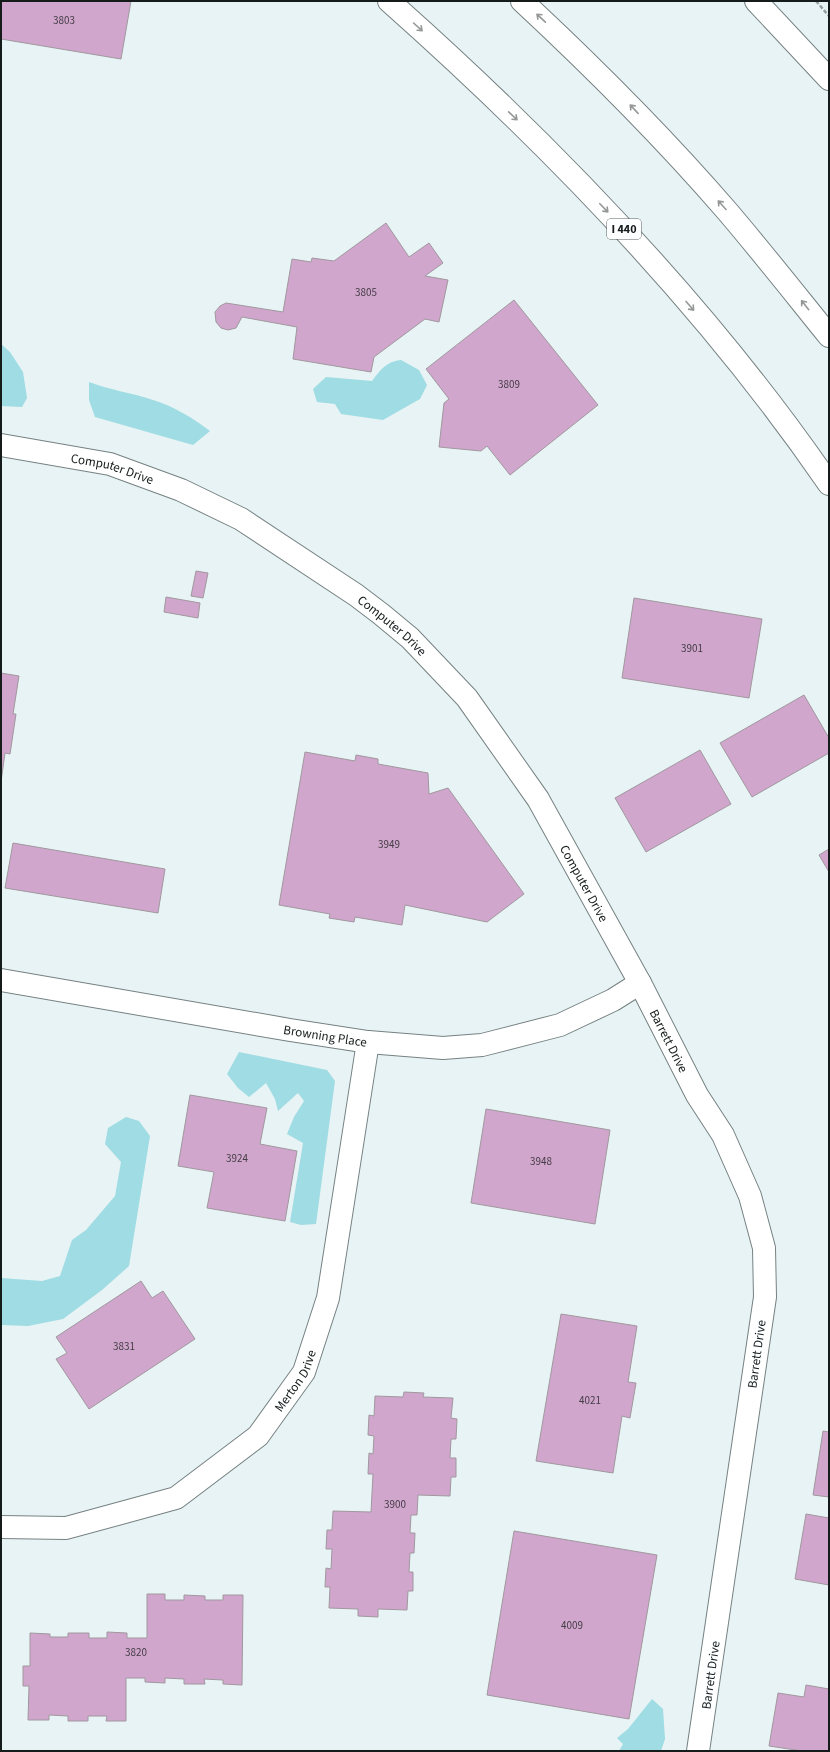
<svg xmlns="http://www.w3.org/2000/svg" width="830" height="1752" viewBox="0 0 830 1752" font-family="'Source Sans 3',sans-serif">
<style>
.green{fill:#9fdce3}
.building{fill:#d1a6cc;stroke:#a0989f}
.lines{fill:none;stroke-linecap:round;stroke-linejoin:round}
.minor-casing{stroke:#768182;stroke-width:24}
.tertiary-casing{stroke:#768182;stroke-width:24}
.motorway-casing{stroke:#768182;stroke-width:24}
.path{stroke:#96a0a0;stroke-width:2.5;stroke-dasharray:4 2;stroke-linecap:butt}
.minor{stroke:#fff;stroke-width:22}
.tertiary{stroke:#fff;stroke-width:22}
.motorway{stroke:#fff;stroke-width:22}
.oneway{stroke:#969898}
.labels{text-anchor:middle;stroke-width:3;stroke-linejoin:round;paint-order:stroke}
.number-label{font-size:11px;fill:#443d46}
.shield{fill:#fcfeff;stroke:#5a5e5f;stroke-width:1}
.shield-label{font-size:12px;font-weight:bold;fill:#151a1a}
.street-label{font-size:13px;fill:#151a1a;stroke:#fcfeff}
</style>
<rect width="100%" height="100%" fill="#e7f3f4"/>
<path class="green" d="M1,344L10,352L23,372L27,398L22,407L1,406Z
M401,360L419,370L427,385L420,399L383,420L341,414L335,404L317,402L313,389L326,377L372,381C380,370 387,361 401,360Z
M89,382C110,390 132,393 153,400C173,406 193,418 210,431L193,445L95,417L89,400Z
M239,1052L327,1070L335,1081L316,1224L301,1225L290,1222L303,1143L287,1134L294,1117L304,1101L298,1093L278,1111L275,1099L266,1083L249,1097L238,1088L227,1074Z
M126,1117L139,1121L150,1136L129,1266L102,1290L63,1319L28,1326L1,1325V1278L42,1281L60,1276L72,1240L86,1230L115,1196L121,1162L105,1144L108,1128Z
M652,1699L663,1709L665,1739L661,1751H619L623,1744L617,1738L628,1729Z"/>
<path class="building" d="M1,1H131L121,59L1,39Z
M386,223L409,257L429,243L443,263L425,276L448,280L439,322L425,319L374,357L371,372L293,359L297,327L242,317L236,328L228,330L221,328L216,322L215,312L220,306L226,303L283,312L292,259L311,262L312,258L334,261Z
M514,300L598,405L510,475L487,446L481,451L439,447L444,403L449,399L426,369Z
M196,571L208,573L203,598L191,596Z
M166,597L200,603L198,618L164,612Z
M634,598L762,619L749,698L622,678Z
M1,673L19,676L13,714H16L10,754L5,753L1,782Z
M804,695L829,738V753L752,797L720,743Z
M700,750L731,804L646,852L615,798Z
M305,752L355,761L356,755L378,759V764L428,773L429,794L448,788L524,894L487,922L405,905L402,925L355,917L354,922L329,918L330,914L279,905Z
M13,843L165,869L158,913L5,888Z
M829,849V872L819,855Z
M190,1095L267,1108L260,1144L297,1151L285,1221L207,1208L214,1172L178,1166Z
M486,1109L610,1130L595,1224L471,1203Z
M141,1281L152,1298L163,1291L195,1339L89,1409L56,1359L67,1353L56,1337Z
M561,1314L637,1326L628,1382L636,1383L630,1418L622,1416L613,1473L536,1461Z
M404,1392L424,1393L423,1397L453,1398L451,1418L457,1419L456,1439H451L450,1458H456V1477H451L450,1496L418,1495L417,1515H411L410,1533H415L414,1553H410L409,1572H413V1591H408L407,1610L378,1609V1617L358,1616V1609L329,1608L330,1587H325L326,1568L331,1569L332,1549H326L327,1530H332L333,1511L371,1512L373,1474H368L369,1453L373,1454L374,1436L368,1435L369,1415L374,1416L375,1396L403,1397Z
M823,1431L829,1432V1497L813,1495Z
M806,1514L829,1518V1585L795,1579Z
M514,1531L657,1555L629,1719L487,1695Z
M147,1594H165V1600H184V1595L205,1596V1600H223V1595H243L242,1685L223,1684V1680L204,1679L205,1684H184V1679L165,1678V1683L145,1682V1678H126V1721H106L107,1716H88V1721H68V1716L49,1715V1720H28L29,1686H23V1666H30V1633L50,1634V1637H68V1633H89V1638H107V1632L127,1633V1638H147Z
M806,1685L829,1689V1751H802L769,1746L778,1693L804,1697Z"/>
<g class="lines">
<defs>
<g id="minor">
<path d="M756,1L829,79"/>
<path id="s1" d="M1,980L290,1030L368,1042L443,1048L482,1045L560,1025L613,1000L640,983"/>
<path id="s2" d="M1,1527L66,1528L176,1498L258,1436L304,1372L328,1298L368,1042"/>
</g>
<g id="tertiary">
<path id="s3" d="M1,445L110,464L181,490L241,519L356,595L381,614L410,638L467,698L538,799L640,983L697,1095L723,1135L750,1196L764,1248L765,1297L698,1751"/>
</g>
<path id="motorway" d="M389,1C550,144 707,306 829,484
M522,1C594,68 663,137 727,211C762,252 795,294 829,336"/>
</defs>
<use href="#minor" class="minor-casing"/>
<use href="#tertiary" class="tertiary-casing"/>
<use href="#motorway" class="motorway-casing"/>
<path class="path" d="M816,1L829,16"/>
<use href="#minor" class="minor"/>
<use href="#tertiary" class="tertiary"/>
<use href="#motorway" class="motorway"/>
</g>
<defs><path id="oneway-shaft" d="M-6 0H5M1.5-3L5.5 0L1.5 3" fill="none" stroke-width="1.6" stroke-linecap="round" stroke-linejoin="round"/></defs>
<g class="oneway">
<use href="#oneway-shaft" transform="translate(541 18) rotate(-137)"/>
<use href="#oneway-shaft" transform="translate(418 27) rotate(42)"/>
<use href="#oneway-shaft" transform="translate(634 109) rotate(-133)"/>
<use href="#oneway-shaft" transform="translate(513 116) rotate(43)"/>
<use href="#oneway-shaft" transform="translate(722 205) rotate(-132)"/>
<use href="#oneway-shaft" transform="translate(604 208) rotate(46)"/>
<use href="#oneway-shaft" transform="translate(805 305) rotate(-128)"/>
<use href="#oneway-shaft" transform="translate(690 306) rotate(49)"/>
</g>
<g class="labels">
<g class="number-label">
<text x="64" y="24">3803</text>
<text x="366" y="296">3805</text>
<text x="509" y="388">3809</text>
<text x="692" y="652">3901</text>
<text x="389" y="848">3949</text>
<text x="237" y="1162">3924</text>
<text x="541" y="1165">3948</text>
<text x="124" y="1350">3831</text>
<text x="590" y="1404">4021</text>
<text x="395" y="1508">3900</text>
<text x="572" y="1629">4009</text>
<text x="136" y="1656">3820</text>
</g>
<rect class="shield" x="607" y="219" width="34" height="20" rx="3"/>
<g class="shield-label">
<text x="624" y="233">I 440</text>
</g>
<g class="street-label">
<text dy="5" stroke="none"><textPath href="#s3" startOffset="114">Computer Drive</textPath></text>
<text dy="5" stroke="none"><textPath href="#s3" startOffset="438">Computer Drive</textPath></text>
<text dy="5" stroke="none"><textPath href="#s3" startOffset="762">Computer Drive</textPath></text>
<text dy="5" stroke="none"><textPath href="#s1" startOffset="329">Browning Place</textPath></text>
<text dy="5" stroke="none"><textPath href="#s3" startOffset="941">Barrett Drive</textPath></text>
<text transform="translate(756 1354) rotate(-82)" y="5">Barrett Drive</text>
<text dy="5" stroke="none"><textPath href="#s2" startOffset="349">Merton Drive</textPath></text>
<text transform="translate(710 1675) rotate(-82)" y="5">Barrett Drive</text>
</g>
</g>
<rect width="830" height="1752" fill="none" stroke="#151a1a" stroke-width="4"/>
</svg>
